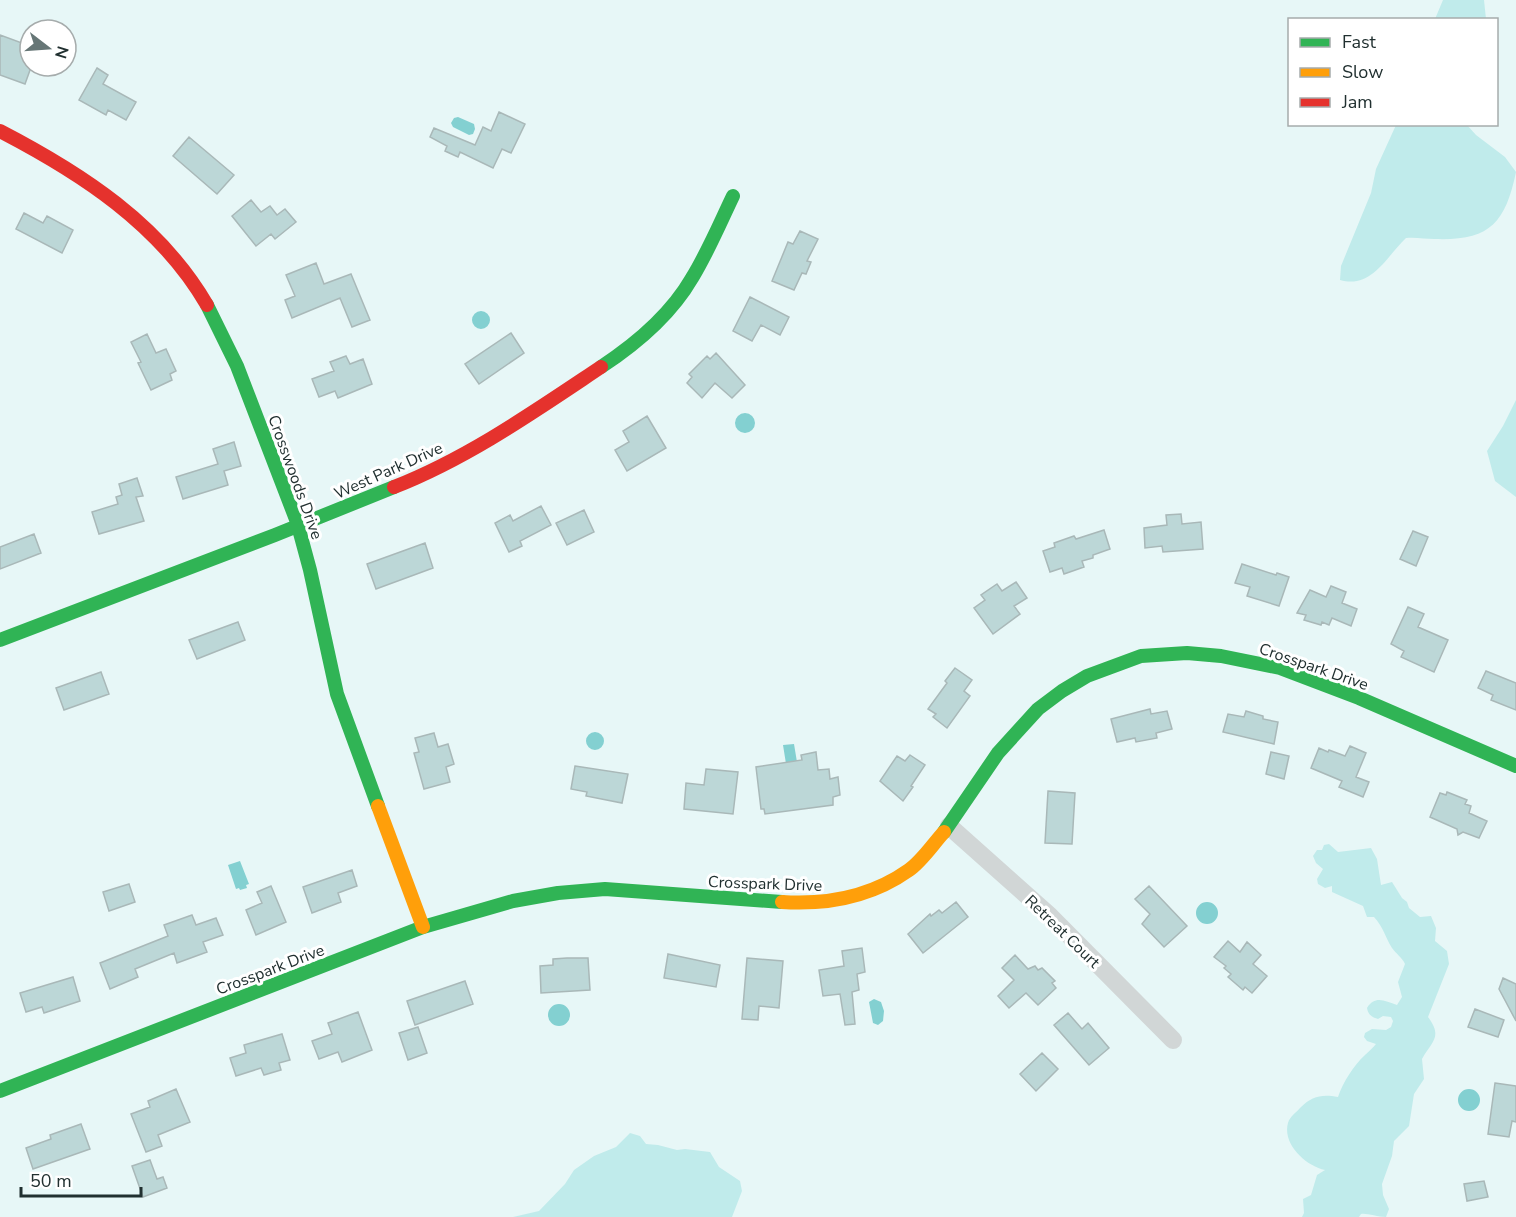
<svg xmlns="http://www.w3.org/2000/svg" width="1516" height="1217" viewBox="0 0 1516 1217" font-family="'Nunito Sans',sans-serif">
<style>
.green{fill:#c0ebeb}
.water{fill:#83d0d1}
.building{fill:#bcd7d7;stroke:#a9b8b8;stroke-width:1.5}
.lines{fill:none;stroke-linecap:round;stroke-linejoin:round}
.street{stroke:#d1d6d6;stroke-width:18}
.fast{stroke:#30b455;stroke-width:14}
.slow{stroke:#ff9f0a;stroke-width:14}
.jam{stroke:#e5322d;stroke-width:14}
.labels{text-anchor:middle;stroke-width:6;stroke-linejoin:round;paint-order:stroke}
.street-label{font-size:16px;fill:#213030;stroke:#fff}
</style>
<rect width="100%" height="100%" fill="#e7f7f7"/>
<path class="green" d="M1443,0H1484L1486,19H1435Z
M1396,125H1467L1476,135L1505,157L1516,172C1505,225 1488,241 1434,239C1425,239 1416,237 1406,238C1386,257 1372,289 1340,280L1341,266L1371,193L1376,169Z
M1516,400V497L1495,481L1487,451L1503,426Z
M1329,844L1338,852L1371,848L1377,859L1381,885L1392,882L1402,898L1407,902L1409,908L1420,917L1431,916L1436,928L1435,941L1447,951L1449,964L1428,1017C1443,1037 1432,1041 1422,1059L1424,1079L1414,1094L1409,1126L1394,1141L1392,1156L1382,1184L1383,1195L1389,1209L1386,1217C1377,1217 1367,1213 1361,1214L1359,1217H1302L1304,1213L1303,1199L1311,1195L1317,1175L1325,1170C1306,1166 1282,1144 1288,1123C1290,1116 1296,1113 1300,1108C1312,1096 1322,1094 1338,1097C1343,1082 1354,1065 1365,1055C1369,1051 1373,1048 1376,1044L1367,1041L1364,1037L1365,1033L1372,1029L1386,1030L1391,1027L1393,1021L1391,1017L1383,1016L1378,1019C1371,1017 1368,1014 1367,1008C1375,995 1385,1001 1397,1005L1402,997L1398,982L1405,964C1402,957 1396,954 1392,948C1385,937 1384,928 1374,917H1367L1363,906L1332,892V886L1325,888L1318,884L1317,879L1323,869L1316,863L1313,856L1317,850H1322L1324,845Z
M630,1133L640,1136L646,1144L658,1145L677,1150L685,1149L710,1152L719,1167L740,1181L742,1191L732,1217H513L539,1211L565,1184L574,1170L594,1156L616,1147Z"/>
<path class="water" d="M458,117L474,124L475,129L473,134L469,135L453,127L451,123L454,118Z
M472 320a9 9 0 1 1 18 0a9 9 0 1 1-18 0Z
M735 423a10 10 0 1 1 20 0a10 10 0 1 1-20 0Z
M586 741a9 9 0 1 1 18 0a9 9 0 1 1-18 0Z
M794,744L798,768L787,770L783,745Z
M240,861L249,884L246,885L247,888L240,890L239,888L236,889L228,865Z
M1196 913a11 11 0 1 1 22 0a11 11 0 1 1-22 0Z
M874,999L881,1002L884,1011L883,1021L878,1025L873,1023L869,1002Z
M548 1015a11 11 0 1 1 22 0a11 11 0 1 1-22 0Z
M1458 1100a11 11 0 1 1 22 0a11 11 0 1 1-22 0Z"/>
<path class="building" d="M0,35L30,46V70L25,84L0,75Z
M97,68L108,75L103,84L136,102L126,120L108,110L106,115L79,100Z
M499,112L525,124L511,153L502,149L493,168L460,152L458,157L445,151L447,146L430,137L434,128L475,145L483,127L491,131Z
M189,137L234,175L217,194L173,156Z
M251,200L261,212L270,206L277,215L285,209L296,222L275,239L271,234L256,246L232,216Z
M24,213L43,223L47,216L73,230L62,253L16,229Z
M800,231L818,239L807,261L811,262L806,274L802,273L794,290L772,281L788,242L793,244Z
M316,263L324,284L351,274L370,320L352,327L340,298L292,318L285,300L295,296L286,275Z
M750,297L789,317L780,335L761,325L752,341L733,331Z
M511,333L524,353L479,384L465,364Z
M147,334L156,353L166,349L176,371L170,374L172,380L151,390L138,363L141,362L131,342Z
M716,353L745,385L732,398L715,383L702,398L687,383L692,377L689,374L707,356L710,359Z
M346,356L350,364L363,359L372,384L338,398L335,391L319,397L312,379L334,371L330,362Z
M647,416L666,448L627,471L615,450L629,442L623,431Z
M234,442L241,466L224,471L228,485L183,499L176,477L218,464L213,449Z
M137,478L143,496L136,497L144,521L99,534L92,512L118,504L116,497L122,495L119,484Z
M541,506L551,525L520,541L522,546L509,552L495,523L510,515L513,521Z
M584,510L594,532L567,545L556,523Z
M1181,514L1182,524L1201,522L1203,549L1163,552L1162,546L1145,548L1144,528L1167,525L1166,515Z
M1104,530L1110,549L1093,555V558L1082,561L1084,567L1064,574L1062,568L1050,572L1043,551L1055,547L1054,543L1074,536L1076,539Z
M1413,531L1428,537L1416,566L1400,559Z
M34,534L41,553L0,569V547Z
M425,543L433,568L376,589L367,564Z
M1242,564L1276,575L1277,573L1289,577L1279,606L1247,596L1250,587L1235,583Z
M1016,582L1027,598L1014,606L1020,614L993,634L974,608L985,600L981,595L997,584L1002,591Z
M1331,586L1346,592L1342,603L1357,609L1351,626L1332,618L1329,625L1322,622L1321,625L1304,620L1306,615L1297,613L1310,590L1326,597Z
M1408,607L1424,614L1418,627L1448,640L1434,672L1401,657L1404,651L1391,644Z
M238,622L245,640L197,659L189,640Z
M955,668L972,680L964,691L970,696L947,728L933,717L936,714L928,709L947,683L945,681Z
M1486,671L1516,683V710L1491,700L1493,695L1478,688Z
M101,672L109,694L64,710L56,688Z
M1150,709L1151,714L1167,711L1172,729L1156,733L1157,738L1136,742L1135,738L1117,742L1111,719Z
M1246,711L1263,716V719L1278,722L1274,744L1223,732L1228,714L1244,717Z
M434,733L438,747L448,744L454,764L446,767L450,782L424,789L414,753L419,752L415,738Z
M1350,746L1366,753L1356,777L1369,782L1363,797L1339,787L1342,781L1311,768L1319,748L1328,752L1329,750L1345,756Z
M816,752L818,770L829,769L830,779L838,777L840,795L833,797V805L765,814L764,809H761L756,767L802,760L801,755Z
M1271,752L1289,756L1284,779L1266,774Z
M910,755L925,765L911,786L913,787L903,801L880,781L897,756L905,761Z
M575,766L628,774L622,803L586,796L587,792L571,789Z
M706,769L738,772L733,814L684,809L686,783L704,785Z
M1048,791L1075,793L1072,844L1045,843Z
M1447,792L1467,800L1465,804L1471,806L1469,813L1487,821L1479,838L1463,832L1458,835L1457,829L1430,817L1440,793L1446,795Z
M352,870L357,886L338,893L341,902L312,913L303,887Z
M129,884L135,902L109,911L103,892Z
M271,886L286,922L256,935L246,910L262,903L257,892Z
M1149,886L1187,926L1164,947L1142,924L1150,914L1135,899Z
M956,902L968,917L923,953L908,934L930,914L931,916L939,910L942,913Z
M192,915L196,925L216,918L223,935L203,942L207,952L177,963L174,953L135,969L138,977L110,989L100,963L168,936L164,925Z
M1228,941L1240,952L1247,942L1261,955L1253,964L1267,976L1252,993L1245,987L1243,990L1228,977L1231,974L1224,968L1226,966L1214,957Z
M862,948L865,972L857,974L859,990L852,992L855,1024L845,1025L840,994L823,996L819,970L844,966L842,951Z
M668,954L720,965L716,987L664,978Z
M1015,955L1028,969L1035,966L1038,970L1042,968L1055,981L1052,983L1056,988L1038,1005L1026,993L1009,1008L998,996L1014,980L1002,968Z
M567,958H588L590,990L541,993L540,966L553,965V959Z
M747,958L783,961L779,1008L759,1006L758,1020L742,1019Z
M73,977L80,1001L44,1013L42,1007L26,1012L20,993Z
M1503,978L1516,984V1021L1499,989Z
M465,981L473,1004L415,1025L407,1001Z
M1475,1009L1504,1020L1498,1037L1468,1027Z
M358,1012L372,1050L342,1062L338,1052L319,1059L312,1041L332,1034L328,1023Z
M1068,1013L1082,1029L1088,1023L1109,1048L1089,1065L1054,1025Z
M418,1027L427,1053L408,1060L399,1033Z
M282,1034L290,1060L279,1063L281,1070L264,1075L261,1068L236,1076L230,1058L246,1053L244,1045Z
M1042,1053L1058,1069L1036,1091L1020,1074Z
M1495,1083L1516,1086V1122L1512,1121L1509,1137L1488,1134Z
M176,1089L190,1122L158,1135L162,1146L146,1152L131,1114L150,1107L148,1101Z
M81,1124L90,1149L33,1169L26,1148L51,1139L50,1135Z
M150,1160L157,1179L163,1177L167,1188L143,1197L132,1166Z
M1484,1181L1488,1197L1467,1201L1464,1184Z"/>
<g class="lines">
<path class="street" d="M949,826L1050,916L1173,1040"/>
<path class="fast" d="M207,305L237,366L297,522L310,570L337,694L378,806
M601,367C636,344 670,316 692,278C708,252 720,223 733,196
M0,640L275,535L394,487
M944,832L998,753L1038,709L1062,691L1087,676L1141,656L1187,653L1221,656L1280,668L1359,698L1516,766
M0,1091L423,927L513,901L558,893L605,889L782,902"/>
<path class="slow" d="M378,806L423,927
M782,902C828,905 871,897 909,870C922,861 933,844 944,832"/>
<path class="jam" d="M0,131C81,173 160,224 207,305
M394,487C468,458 535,411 601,367"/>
</g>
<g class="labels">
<g class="street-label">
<text transform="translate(388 470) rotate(-24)" y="6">West Park Drive</text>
<text transform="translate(296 477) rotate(70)" y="6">Crosswoods Drive</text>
<text transform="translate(1314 666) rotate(19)" y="6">Crosspark Drive</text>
<text transform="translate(765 883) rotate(2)" y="6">Crosspark Drive</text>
<text transform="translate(1063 931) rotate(44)" y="6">Retreat Court</text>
<text transform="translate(270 969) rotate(-21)" y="6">Crosspark Drive</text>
</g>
</g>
<rect x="1288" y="18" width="210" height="108" fill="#ffffff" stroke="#a6acac" stroke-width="1.5"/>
<rect x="1300" y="38" width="30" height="9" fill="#30b455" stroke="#a6acac" stroke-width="1.5"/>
<text x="1342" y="48" font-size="18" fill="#213030">Fast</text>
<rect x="1300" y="68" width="30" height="9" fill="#ff9f0a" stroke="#a6acac" stroke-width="1.5"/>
<text x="1342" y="78" font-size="18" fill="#213030">Slow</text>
<rect x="1300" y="98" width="30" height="9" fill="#e5322d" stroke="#a6acac" stroke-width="1.5"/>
<text x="1342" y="108" font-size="18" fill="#213030">Jam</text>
<g transform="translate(48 48) rotate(107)"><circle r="28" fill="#ffffff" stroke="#a6acac" stroke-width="1.5"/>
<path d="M0-4.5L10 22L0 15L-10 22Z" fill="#667676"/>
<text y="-9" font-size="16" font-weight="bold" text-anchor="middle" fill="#213030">N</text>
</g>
<path d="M21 1187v9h120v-9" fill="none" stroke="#213030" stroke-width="3"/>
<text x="30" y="1187" font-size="18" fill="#213030" stroke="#ffffff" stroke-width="4.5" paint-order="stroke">50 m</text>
</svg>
